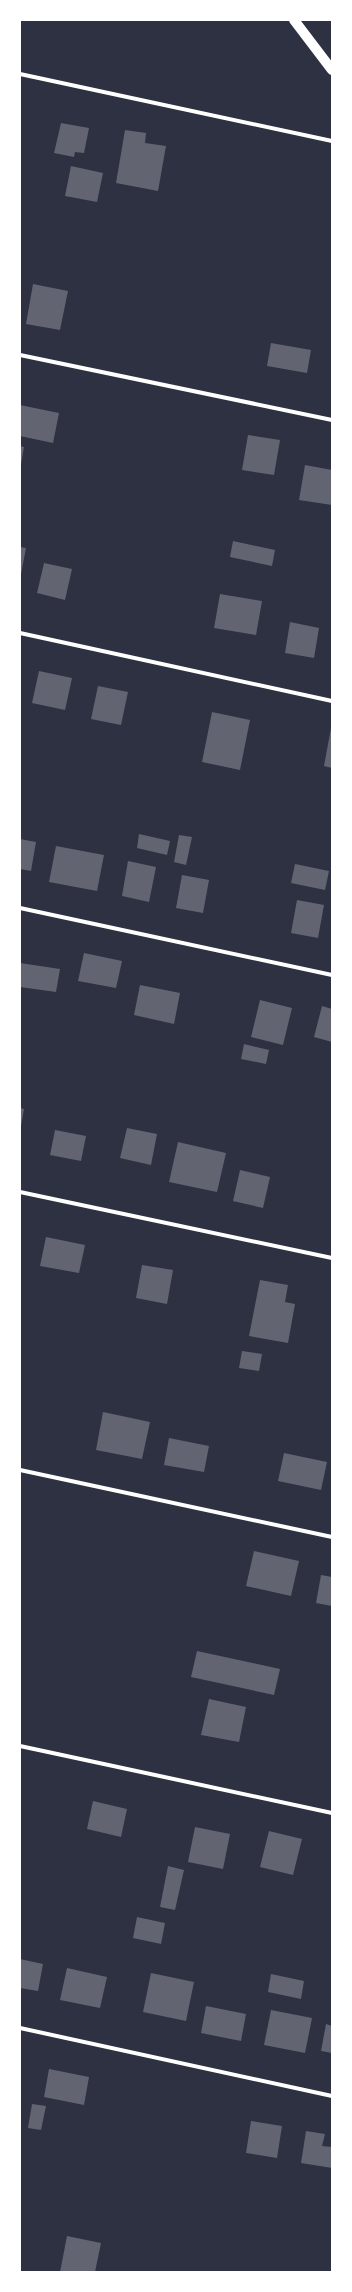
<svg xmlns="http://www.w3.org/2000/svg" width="352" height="2292" viewBox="0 0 352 2292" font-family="Rubik,sans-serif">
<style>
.building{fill:#626471}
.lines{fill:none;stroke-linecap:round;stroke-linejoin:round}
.minor{stroke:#fff;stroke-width:4}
.primary{stroke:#fff;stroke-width:10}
</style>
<rect width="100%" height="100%" fill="#2d3142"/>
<path class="building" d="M61,123L89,128L84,153L75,152L74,157L54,153Z
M125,130L146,133L145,143L166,146L158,191L116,183Z
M71,166L103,173L97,202L65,196Z
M33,284L68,291L60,330L26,324Z
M271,343L311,350L307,373L267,366Z
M20,405L59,413L53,443L20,436Z
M248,435L280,440L274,475L242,470Z
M20,446L24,447L21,464H20Z
M305,465L332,470V505L299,500Z
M233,541L275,550L272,566L230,557Z
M20,547L26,548L21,574H20Z
M44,563L72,569L65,600L37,593Z
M220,594L262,601L256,635L214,628Z
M290,622L319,628L314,658L285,653Z
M39,671L72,678L65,710L32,703Z
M98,686L128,692L121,725L91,719Z
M212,712L250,720L240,770L202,762Z
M331,728H332V768L324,766Z
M139,834L170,841L167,855L137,848Z
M179,835L192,837L186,865L174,862Z
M20,839L36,842L31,871L20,869Z
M56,846L104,855L97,891L49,882Z
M128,861L156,867L149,902L122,896Z
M295,864L329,871L325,890L291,883Z
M182,875L209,880L203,913L176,908Z
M297,900L324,905L318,938L291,933Z
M84,953L122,961L116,988L78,981Z
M20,963L60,969L56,992L20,987Z
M140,985L180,993L174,1024L134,1015Z
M260,1000L292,1008L283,1045L251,1037Z
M322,1006L332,1009V1042L314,1037Z
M244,1044L269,1050L266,1064L241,1059Z
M20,1108L24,1109L21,1126H20Z
M127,1128L157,1134L151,1165L120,1158Z
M55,1130L86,1136L81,1161L50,1155Z
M178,1142L226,1153L217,1192L169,1182Z
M240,1170L270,1177L263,1208L233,1201Z
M46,1237L85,1245L79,1273L40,1266Z
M142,1265L173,1270L167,1304L136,1298Z
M260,1280L288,1285L285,1302L295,1304L288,1343L249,1336Z
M242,1351L262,1354L259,1371L239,1368Z
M103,1412L150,1422L142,1459L96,1450Z
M169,1438L209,1446L204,1472L164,1465Z
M284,1453L327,1462L321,1490L278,1481Z
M254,1551L299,1561L291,1596L246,1586Z
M321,1575L332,1577V1606L316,1603Z
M197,1651L280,1669L274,1695L191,1677Z
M209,1699L246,1707L239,1742L201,1735Z
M93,1801L127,1809L121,1837L87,1829Z
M195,1827L230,1834L223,1869L188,1862Z
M269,1831L302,1839L293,1875L260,1867Z
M168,1866L184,1870L175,1910L160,1907Z
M137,1917L165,1923L161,1944L133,1938Z
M20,1959L43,1964L38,1991L20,1988Z
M67,1968L107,1977L100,2008L60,2000Z
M151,1973L194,1982L186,2021L143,2012Z
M271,1974L304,1981L301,1999L268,1992Z
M206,2006L246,2014L241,2041L201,2033Z
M271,2010L312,2018L305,2053L264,2045Z
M326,2024L332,2026V2053L321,2051Z
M49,2069L89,2077L84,2105L44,2097Z
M32,2104L46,2106L41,2130L28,2128Z
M251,2121L282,2126L277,2158L246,2153Z
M306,2131L325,2134L322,2146L332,2147V2168L301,2163Z
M67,2236L101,2243L95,2272H60Z"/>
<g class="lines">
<path class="minor" d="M20,74L332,141
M20,355L332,420
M20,633L332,701
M20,908L332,975
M20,1192L332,1258
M20,1470L332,1537
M20,1746L332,1813
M20,2028L332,2096"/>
<path class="primary" d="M294,20L332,70"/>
</g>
<rect width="352" height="2292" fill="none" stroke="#ffffff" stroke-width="42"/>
</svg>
